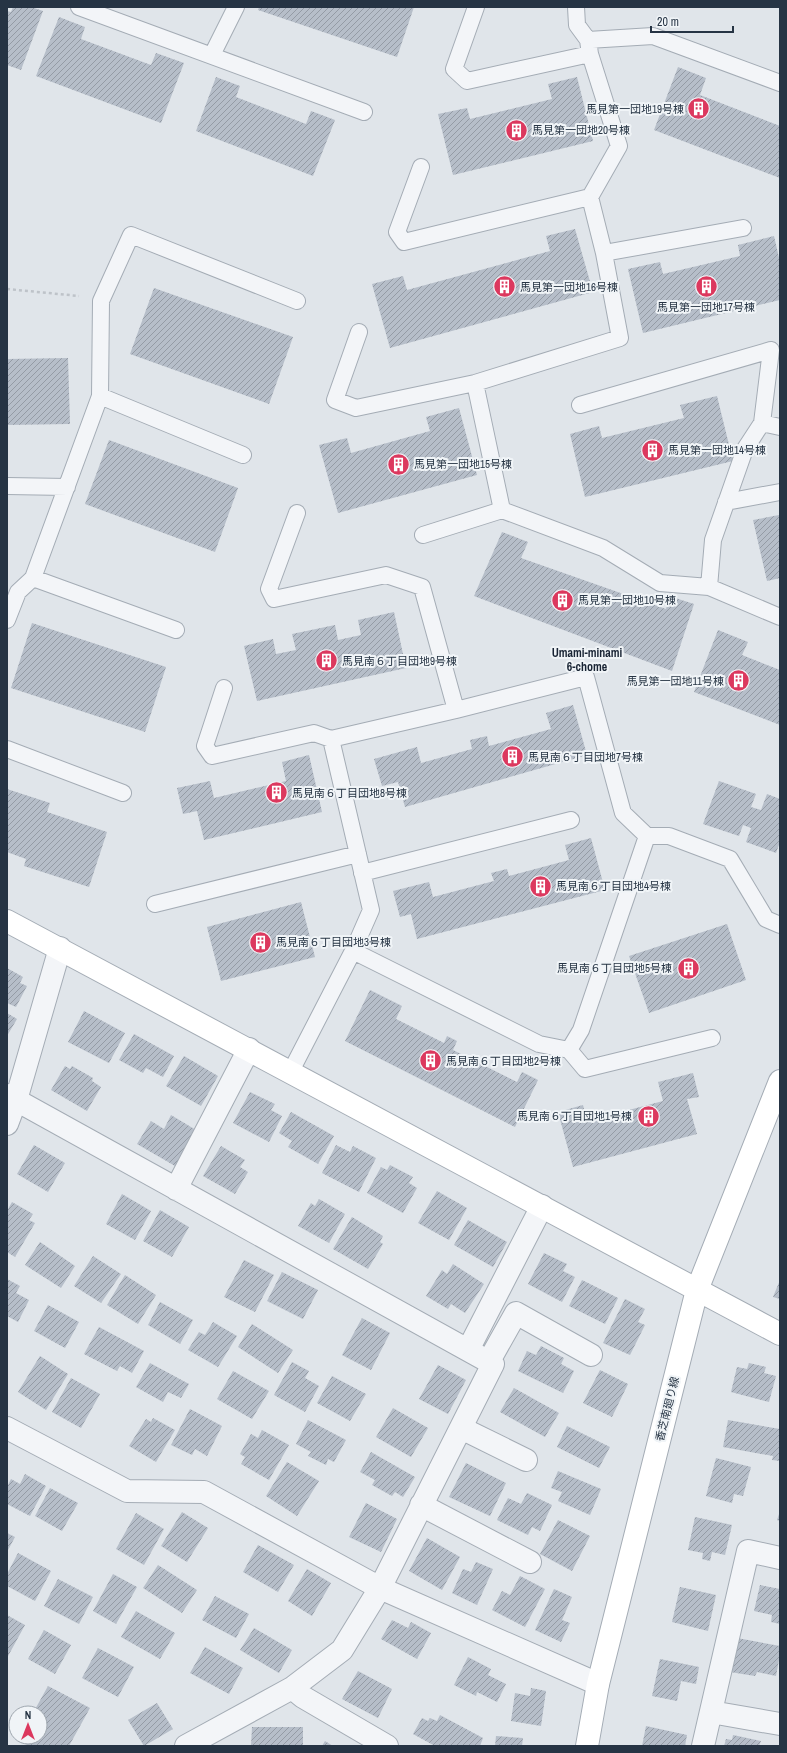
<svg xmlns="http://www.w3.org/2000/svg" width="787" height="1753" viewBox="0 0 787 1753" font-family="'Archivo Narrow','Noto Sans JP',sans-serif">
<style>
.building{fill:url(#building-hatch)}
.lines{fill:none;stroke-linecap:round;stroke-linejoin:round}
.lane-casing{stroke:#a4acb5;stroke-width:18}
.street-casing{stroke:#a4acb5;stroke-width:24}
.secondary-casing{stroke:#a4acb5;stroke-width:24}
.path{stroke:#bec3c9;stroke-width:2.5;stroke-dasharray:3 3;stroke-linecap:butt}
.lane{stroke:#f3f5f8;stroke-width:16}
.street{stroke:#f3f5f8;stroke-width:22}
.secondary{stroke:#fff;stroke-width:22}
.labels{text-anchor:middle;stroke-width:4;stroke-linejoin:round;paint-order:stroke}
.poi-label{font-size:11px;fill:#263444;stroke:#f0f4f7;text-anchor:start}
.street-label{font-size:11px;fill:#263444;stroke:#f0f4f7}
.neighbourhood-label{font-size:12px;font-weight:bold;fill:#192434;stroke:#f0f4f7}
</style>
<defs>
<pattern id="building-hatch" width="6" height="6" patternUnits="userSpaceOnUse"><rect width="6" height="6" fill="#b6bec9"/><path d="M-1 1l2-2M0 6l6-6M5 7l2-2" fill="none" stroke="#949ba5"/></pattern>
</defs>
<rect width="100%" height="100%" fill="#e0e5ea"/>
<path class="building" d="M13,7H31L43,11L21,70L7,65V11L11,12Z
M259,7H414L397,57L258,10Z
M59,17L85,27L81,39L151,65L156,53L184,63L161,123L36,76Z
M678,67L706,78L700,95L780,126V178L654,130Z
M216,77L240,86L236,97L306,124L311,111L335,120L313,176L196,131Z
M577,77L593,141L453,175L438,114L467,108L470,119L552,99L548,84Z
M575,229L593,292L390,348L372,284L403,276L407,290L550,251L546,236Z
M774,236L780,262V300L643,333L628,269L660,262L663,274L740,256L738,245Z
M154,288L293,337L269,404L130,354Z
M68,358L70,424L7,425V359Z
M717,396L733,461L585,497L570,434L599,426L602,438L684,418L680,405Z
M459,408L477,475L338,513L319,445L347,438L351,453L430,431L426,417Z
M109,440L238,488L215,552L85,504Z
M779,515L780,578L767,581L753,520Z
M502,532L528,542L521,558L666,609L669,596L694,604L672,671L474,596Z
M394,612L406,668L257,701L244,646L273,639L276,654L296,650L292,634L335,625L338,640L361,635L358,620Z
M32,623L166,667L145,732L11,688Z
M718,630L748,642L742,655L780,670V725L694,692Z
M573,705L587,755L405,807L398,782L382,786L374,759L417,747L421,763L472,749L470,740L487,736L489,746L551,729L546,713Z
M309,755L322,812L204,840L197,811L183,814L177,788L210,781L214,798L286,781L282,762Z
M719,781L756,794L751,807L761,810L767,794L780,799V842L776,853L746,842L751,828L743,825L739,836L703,824Z
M7,789L50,803L47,812L107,832L89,887L24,866L26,859L7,852Z
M591,838L605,890L417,939L411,914L400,917L393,891L429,882L433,897L494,881L491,873L507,869L509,876L569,860L565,845Z
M301,902L315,957L221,981L207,927Z
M727,924L746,980L649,1013L629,956Z
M7,968L23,977L20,983L27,986L16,1007L7,1003Z
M370,990L402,1006L396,1019L444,1043L447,1036L457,1041L453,1050L517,1082L522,1072L538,1080L515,1127L345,1041Z
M84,1011L125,1033L109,1063L68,1042Z
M7,1013L17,1019L7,1036Z
M134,1034L174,1056L163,1077L146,1068L143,1073L119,1060Z
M184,1056L218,1076L201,1106L166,1086Z
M65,1066L70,1069L72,1066L93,1078L92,1081L101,1087L87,1111L51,1090Z
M693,1073L699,1097L687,1099L697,1134L573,1167L558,1112L583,1105L587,1121L663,1101L658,1082Z
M250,1092L275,1104L271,1110L282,1116L269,1142L233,1123Z
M291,1112L334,1136L318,1164L288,1147L292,1141L279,1133Z
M171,1115L196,1130L175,1166L137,1144L151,1121L164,1129Z
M34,1145L65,1163L48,1192L17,1174Z
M336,1145L350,1152L353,1146L376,1158L359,1192L322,1173Z
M221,1146L245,1160L240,1167L248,1172L235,1194L203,1176Z
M390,1165L413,1177L409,1183L417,1188L403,1213L367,1193L381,1167L387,1170Z
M437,1191L467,1208L449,1240L418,1223Z
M122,1194L151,1211L135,1240L106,1224Z
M319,1199L345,1214L329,1243L298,1226L311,1203L315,1206Z
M12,1202L33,1214L29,1220L35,1223L15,1257L7,1252V1211Z
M160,1210L189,1227L172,1257L143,1241Z
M352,1217L383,1236L380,1242L383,1244L368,1269L333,1249Z
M468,1220L507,1242L493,1267L454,1245Z
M40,1242L75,1266L61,1288L25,1265Z
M544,1253L567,1264L563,1271L575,1277L562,1302L528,1284Z
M93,1256L121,1274L101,1303L74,1286Z
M244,1260L274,1275L255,1312L224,1297Z
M453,1264L484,1284L465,1313L451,1304L448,1309L426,1296L442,1270L447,1274Z
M282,1272L318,1290L303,1319L267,1301Z
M125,1275L156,1295L138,1324L107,1305Z
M7,1279L20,1286L16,1293L29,1300L18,1322L7,1316Z
M582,1280L618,1298L605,1324L569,1306Z
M780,1280V1299L773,1297Z
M625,1299L645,1309L638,1322L645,1325L630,1355L603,1343Z
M160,1302L193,1320L180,1344L148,1325Z
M48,1305L79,1322L65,1348L34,1331Z
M362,1318L390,1333L371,1370L342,1355Z
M213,1322L237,1336L218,1367L188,1350L199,1332L205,1335Z
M252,1324L293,1350L278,1373L238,1347Z
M99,1327L144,1351L132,1373L120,1366L117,1371L84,1354Z
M541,1346L564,1358L561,1364L574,1371L563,1393L518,1371L527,1351L536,1355Z
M40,1356L68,1374L46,1410L18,1392Z
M292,1362L309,1371L305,1378L319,1386L305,1412L274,1395Z
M150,1363L189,1384L181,1398L168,1392L163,1402L136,1387Z
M749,1363L766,1367L764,1373L776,1376L769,1402L731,1392L737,1367L747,1369Z
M438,1365L466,1380L448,1414L419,1399Z
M600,1370L628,1384L612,1417L583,1403Z
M233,1371L269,1391L252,1419L217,1399Z
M332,1376L366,1394L350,1421L317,1403Z
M71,1378L100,1394L81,1428L52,1412Z
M514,1388L559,1413L545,1437L500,1412Z
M393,1408L428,1428L411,1457L376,1437Z
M190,1409L222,1426L207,1456L195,1449L192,1455L171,1445Z
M153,1418L175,1430L156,1462L129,1446L146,1419L151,1422Z
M308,1420L346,1440L334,1462L328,1459L326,1465L308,1456L311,1452L296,1444Z
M728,1420L780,1429V1461L772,1460L773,1456L723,1447Z
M567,1426L610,1447L599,1468L557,1447Z
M262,1430L289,1445L269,1480L241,1464L245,1457L240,1454L251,1434L258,1438Z
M371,1452L415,1477L403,1497L395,1492L392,1496L372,1485L375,1480L360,1472Z
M716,1458L751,1467L743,1496L734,1494L732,1503L706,1496Z
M287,1462L319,1481L297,1516L266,1496Z
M466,1463L506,1483L490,1516L449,1497Z
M558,1471L601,1489L590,1515L558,1501L562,1492L551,1488Z
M25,1474L46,1486L30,1516L7,1504V1487L11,1479L20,1484Z
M50,1488L78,1503L62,1531L35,1516Z
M527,1493L552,1505L540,1531L532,1527L528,1535L497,1520L508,1498L521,1504Z
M366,1503L397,1519L381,1552L349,1537Z
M780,1511V1521L777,1520Z
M182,1512L208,1528L187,1562L161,1546Z
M136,1513L164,1529L144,1565L116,1549Z
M695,1517L732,1525L725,1555L712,1552L710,1561L702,1559L703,1553L688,1550Z
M558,1520L590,1536L572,1571L540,1554Z
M7,1533L15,1537L7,1552Z
M427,1538L460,1557L442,1590L409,1571Z
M258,1545L294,1565L278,1592L243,1572Z
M18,1553L51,1571L35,1601L7,1586V1574Z
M476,1562L493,1569L477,1605L452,1593L463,1569L471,1572Z
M158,1565L197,1590L182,1613L143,1588Z
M307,1569L331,1583L312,1616L288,1601Z
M113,1574L137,1587L116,1624L93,1611Z
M520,1576L545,1589L525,1627L492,1610L502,1591L510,1595Z
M58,1579L93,1597L79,1624L44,1606Z
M760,1585L780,1589V1624L771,1622L772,1615L754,1611Z
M680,1587L716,1595L708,1631L672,1622Z
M554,1589L572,1597L562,1620L570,1623L561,1642L535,1630Z
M215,1596L249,1614L236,1638L202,1620Z
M136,1611L175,1633L160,1659L121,1637Z
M7,1615L25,1625L7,1658Z
M392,1620L408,1628L411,1622L431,1633L417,1659L381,1639Z
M254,1628L292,1650L279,1673L240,1650Z
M44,1630L71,1645L55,1674L28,1659Z
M737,1638L780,1646V1655L776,1676L757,1672L755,1676L730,1672Z
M205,1647L243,1668L229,1694L190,1673Z
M98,1648L134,1667L118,1697L82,1678Z
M468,1657L491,1669L488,1675L506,1684L497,1702L477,1692L476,1696L454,1685Z
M660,1659L699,1667L696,1684L681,1681L677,1701L652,1696Z
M358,1671L392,1689L378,1718L342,1699Z
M48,1686L90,1708L69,1746H29L18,1740L20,1737H40V1713H33Z
M531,1688L546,1691L541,1726L511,1721L515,1693L530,1696Z
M157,1703L173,1729L144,1746L128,1720Z
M440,1715L483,1738L480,1746H435L413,1734L422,1718L428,1721L430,1718L437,1721Z
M646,1726L687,1735L685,1746H642Z
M252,1727H303V1746H251Z
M733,1735L761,1741L759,1746H724L726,1739L732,1740Z
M496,1736L523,1738L522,1746H495Z
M325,1741L333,1746H322Z"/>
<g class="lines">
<defs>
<path id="lane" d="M79,7L364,112
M476,7L454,69L467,81L590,54
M576,7L577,25L588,40L653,36L780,83
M212,55L236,7
M421,167L397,232L404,242L590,197L619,146L590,54L588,40
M604,253L743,228
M359,332L335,400L356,408L475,383L620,338L604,253L590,197
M475,383L502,510L603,548L660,583L709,587L713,540L745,449L762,423L771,350L580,405
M100,396L243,455
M762,423L780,427
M7,486L67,487
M726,502L780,492
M423,535L502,510
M33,578L176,630
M709,587L780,617
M7,620L18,592L33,578L100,396L101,301L131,235L297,301
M224,688L205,746L212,756L314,733L331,739
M7,749L123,793
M647,836H669L730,859L766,919L780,925
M362,873L571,820
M155,904L358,854
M353,951L539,1044L569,1050L581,1030L647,836L623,813L586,677L456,710
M569,1050L585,1069L712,1038
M291,1071L353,951L371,910L331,739L456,710L422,587L386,575L274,599L269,589L297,513"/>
<path id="street" d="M7,1095L493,1364L380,1588L342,1650L292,1688L186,1746
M7,1124L16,1100L60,948
M176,1189L249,1049
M468,1350L542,1206
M489,1361L516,1313L591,1355
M7,1428L127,1491L204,1492L380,1588L598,1684
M461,1428L526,1460
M421,1505L530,1562
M292,1688L303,1697L387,1746
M711,1712L780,1724
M703,1746L748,1551L780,1558"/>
<path id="secondary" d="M7,921L780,1334
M587,1746L598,1684L697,1290L780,1081"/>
</defs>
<use href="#lane" class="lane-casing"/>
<use href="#street" class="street-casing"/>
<use href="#secondary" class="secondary-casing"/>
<path class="path" d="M7,289L79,296"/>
<use href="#lane" class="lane"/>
<use href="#street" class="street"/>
<use href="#secondary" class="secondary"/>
</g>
<defs>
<symbol id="building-disc" viewBox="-11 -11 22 22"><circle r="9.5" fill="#dc385e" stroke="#f0f4f7"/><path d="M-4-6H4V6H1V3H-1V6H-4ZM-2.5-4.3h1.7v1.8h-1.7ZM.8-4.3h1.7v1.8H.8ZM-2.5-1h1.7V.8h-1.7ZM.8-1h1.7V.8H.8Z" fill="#fff"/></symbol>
</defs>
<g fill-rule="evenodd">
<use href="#building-disc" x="686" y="96" width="25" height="25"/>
<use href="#building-disc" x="504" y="118" width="25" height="25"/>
<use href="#building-disc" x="492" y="274" width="25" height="25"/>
<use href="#building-disc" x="694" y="274" width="25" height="25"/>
<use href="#building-disc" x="640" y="438" width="25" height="25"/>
<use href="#building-disc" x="386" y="452" width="25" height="25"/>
<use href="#building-disc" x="550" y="588" width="25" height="25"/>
<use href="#building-disc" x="314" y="648" width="25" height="25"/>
<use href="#building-disc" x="726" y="668" width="25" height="25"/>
<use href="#building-disc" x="500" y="744" width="25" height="25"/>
<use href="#building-disc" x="264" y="780" width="25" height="25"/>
<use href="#building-disc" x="528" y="874" width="25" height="25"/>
<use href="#building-disc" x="248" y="930" width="25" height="25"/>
<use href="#building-disc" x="676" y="956" width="25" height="25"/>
<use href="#building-disc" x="418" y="1048" width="25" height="25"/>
<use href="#building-disc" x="636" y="1104" width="25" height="25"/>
</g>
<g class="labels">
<g class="poi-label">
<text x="684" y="113" text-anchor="end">馬見第一団地19号棟</text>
<text x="532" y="134">馬見第一団地20号棟</text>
<text x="520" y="291">馬見第一団地16号棟</text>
<text x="706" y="311" text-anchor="middle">馬見第一団地17号棟</text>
<text x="668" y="454">馬見第一団地14号棟</text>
<text x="414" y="468">馬見第一団地15号棟</text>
<text x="578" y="604">馬見第一団地10号棟</text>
<text x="342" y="665">馬見南６丁目団地9号棟</text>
<text x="724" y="685" text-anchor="end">馬見第一団地11号棟</text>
<text x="528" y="761">馬見南６丁目団地7号棟</text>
<text x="292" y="797">馬見南６丁目団地8号棟</text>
<text x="556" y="890">馬見南６丁目団地4号棟</text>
<text x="276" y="946">馬見南６丁目団地3号棟</text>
<text x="672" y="972" text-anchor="end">馬見南６丁目団地5号棟</text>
<text x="446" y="1065">馬見南６丁目団地2号棟</text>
<text x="632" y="1120" text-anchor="end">馬見南６丁目団地1号棟</text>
</g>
<g class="street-label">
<text transform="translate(667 1409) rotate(-76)" y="4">香芝南廻り線</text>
</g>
<g class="neighbourhood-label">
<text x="587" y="657">Umami-minami<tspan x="587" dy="14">6-chome</tspan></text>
</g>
</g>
<rect width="787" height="1753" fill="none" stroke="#263444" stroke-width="16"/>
<g transform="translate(28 1725)"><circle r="19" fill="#f0f4f7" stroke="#9fa7af"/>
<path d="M0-3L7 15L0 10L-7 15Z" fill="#dc385e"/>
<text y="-6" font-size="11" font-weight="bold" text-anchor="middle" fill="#263444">N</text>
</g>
<path d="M651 26v6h82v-6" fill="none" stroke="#263444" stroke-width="2"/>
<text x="657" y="26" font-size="12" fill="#263444" stroke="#f0f4f7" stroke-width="3" paint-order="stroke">20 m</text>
</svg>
